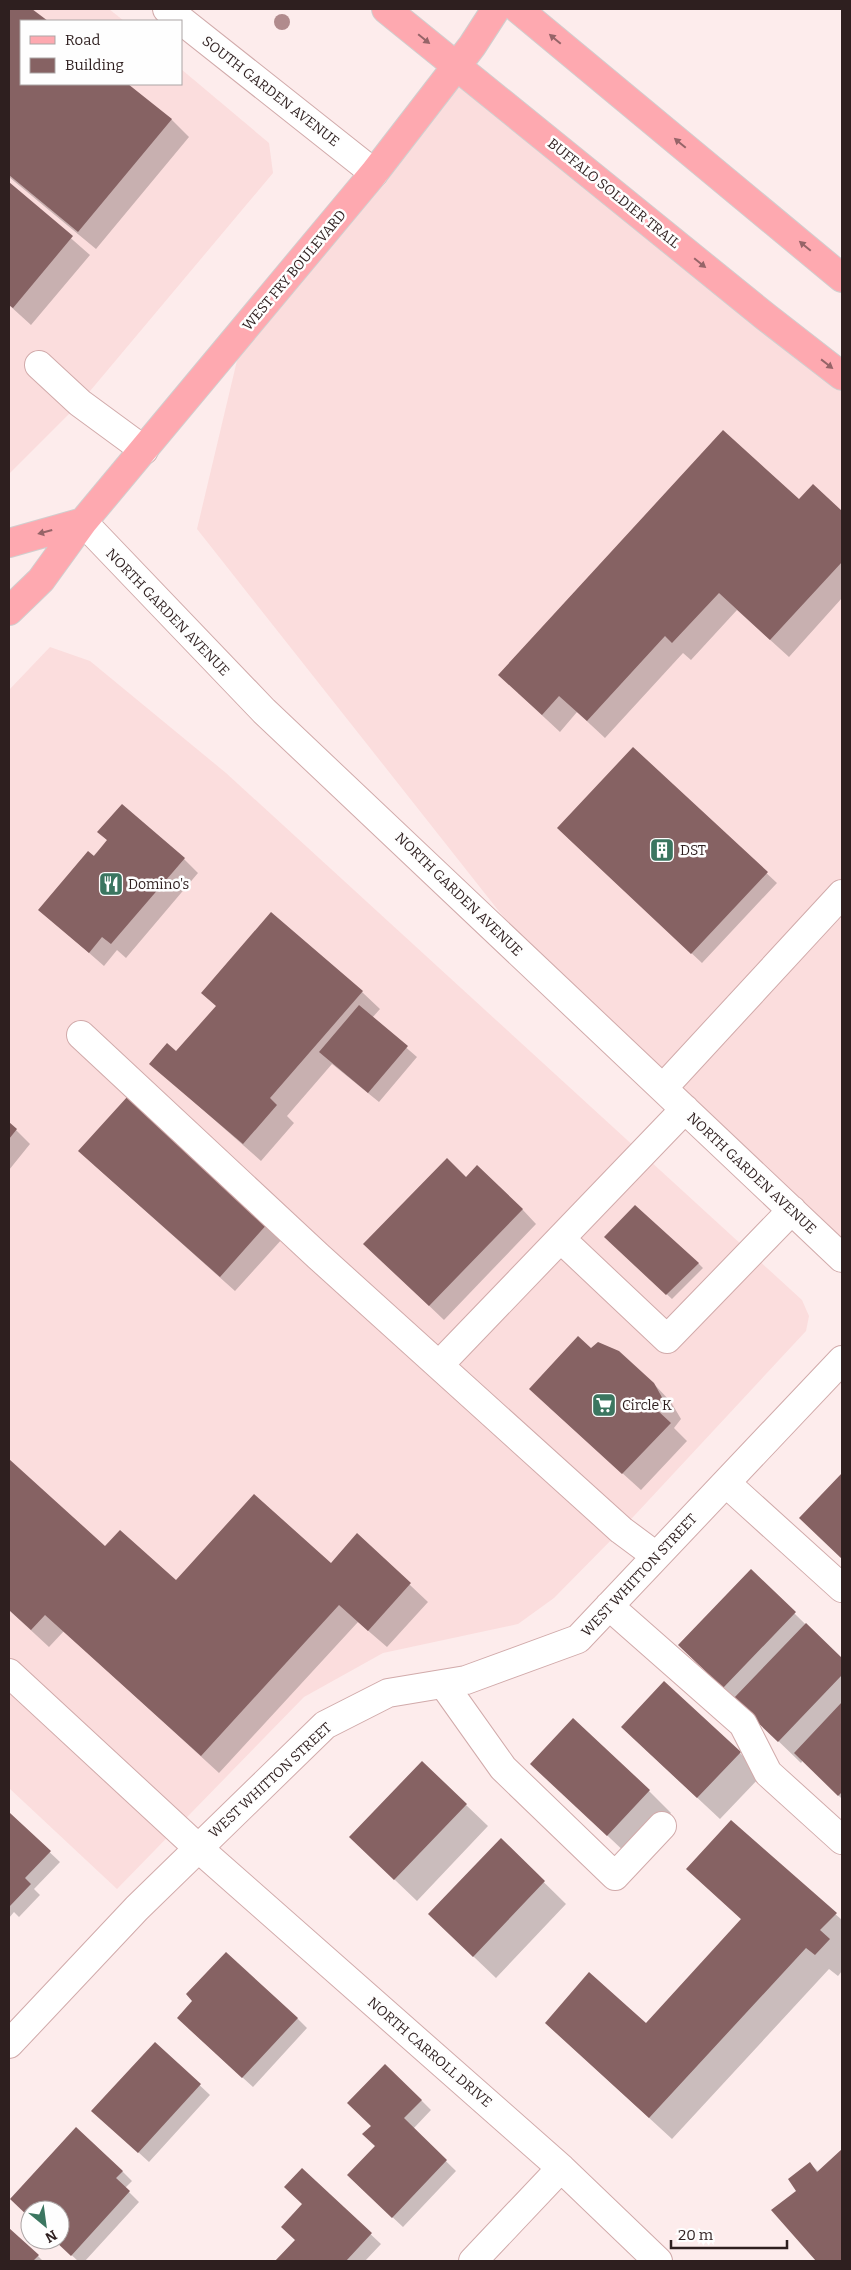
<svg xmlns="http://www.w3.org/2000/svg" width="851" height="2270" viewBox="0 0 851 2270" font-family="Bitter,serif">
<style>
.built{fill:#fbdddd}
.shadow{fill:#0003}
.building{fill:#866263}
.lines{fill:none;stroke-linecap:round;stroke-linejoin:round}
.minor-casing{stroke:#d1aaaa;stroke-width:30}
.major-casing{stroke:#d1cece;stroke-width:30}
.minor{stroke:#fff;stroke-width:28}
.major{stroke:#fea9b0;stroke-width:28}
.tree{fill:#b18b8d}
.oneway{fill:#966468}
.labels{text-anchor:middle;stroke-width:5;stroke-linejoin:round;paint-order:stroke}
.street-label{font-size:14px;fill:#2e1f1f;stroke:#fefefe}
.poi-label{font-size:14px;fill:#2e1f1f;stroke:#fefefe;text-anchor:start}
</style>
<rect width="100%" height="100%" fill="#fdecec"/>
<path class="built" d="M9,9H109L124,21H21V84H181V69L269,143L273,173L80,403L9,474Z
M457,66L842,376V1257L566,996L197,529L244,331Z
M50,647L90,661L226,773L802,1300L809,1316L806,1331L621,1530L554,1598L518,1624L383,1653L304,1697L117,1889L9,1788V690Z"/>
<path class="shadow" d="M13,9H30L46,21H21V84H126L171,119L189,137L96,249L9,177V12Z
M9,184L90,255L31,325L9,305Z
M813,486L842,512V598L789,657L737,610L691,660L683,653L605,738L577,712L560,732L518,693L799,501Z
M633,748L777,883L702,963L568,838Z
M99,832L184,859L198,873L126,958L117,950L104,966L40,910L108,841Z
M362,992L380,1009L372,1018L417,1057L379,1102L332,1064L287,1116L294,1123L261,1161L151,1064L177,1053Z
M9,1123L30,1144L9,1170Z
M94,1165L268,1223L283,1238L235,1291Z
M466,1178L522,1209L536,1224L444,1320L379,1258Z
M605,1237L698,1263L703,1268L672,1299Z
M591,1350L653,1383L671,1402L681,1419L674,1428L687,1441L641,1490L549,1407Z
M9,1461L105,1548L176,1582L331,1564L357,1535L428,1602L387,1647L358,1622L219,1773L64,1631L49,1647L9,1610Z
M842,1475V1558L801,1518Z
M751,1571L842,1660V1799L803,1760L801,1763L702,1667Z
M645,1749L740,1753L762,1775L720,1819Z
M532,1764L649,1791L671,1813L630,1857Z
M466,1805L488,1826L417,1901L373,1859Z
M10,1815L60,1862L34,1889L40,1895L19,1917L14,1912L9,1918Z
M731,1822L842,1920V1971L838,1976L829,1969L672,2139L546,2023L646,2025L742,1920L687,1869Z
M501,1840L566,1904L496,1978L452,1936Z
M297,2018L307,2028L253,2087L188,2028Z
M155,2043L210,2095L149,2162L103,2120Z
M421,2100L431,2110L413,2129L456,2171L403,2227L358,2185L376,2146L373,2126Z
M842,2151V2261H818L773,2210L798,2191L810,2164L819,2172Z
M302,2170L381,2244L365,2261H277L297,2240L304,2205Z
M122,2171L132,2181L125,2188L139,2202L85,2261H78L55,2240H60V2210H30V2217L22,2209Z
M9,2230L38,2256L43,2261H9Z"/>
<path class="building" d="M11,9H32L48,21H21V84H128L172,119L78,232L9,175V10Z
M9,182L73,236L13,308L9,305Z
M723,430L799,499L813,484L842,511V562L770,640L719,593L672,643L665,636L587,721L559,696L542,715L498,675Z
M633,747L768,872L691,954L557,828Z
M122,804L185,858L111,944L102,937L89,953L38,910L88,851L94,856L107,840L97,832Z
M271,912L363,991L270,1098L277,1105L243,1144L149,1064L167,1043L176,1051L216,1006L201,993Z
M359,1005L408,1046L368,1093L319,1052Z
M128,1096L269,1222L220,1277L78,1151Z
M9,1122L17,1129L9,1139Z
M447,1158L466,1177L477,1165L523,1209L429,1306L363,1244Z
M635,1205L699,1263L666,1295L604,1237Z
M578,1336L591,1348L598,1342L619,1351L654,1383L664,1401L657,1410L671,1423L622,1474L529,1389Z
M9,1459L105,1546L120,1530L176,1580L254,1494L331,1563L357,1533L411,1583L368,1631L339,1605L201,1756L45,1615L31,1630L9,1610Z
M842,1473V1559L799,1518Z
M751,1569L796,1612L723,1688L678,1645Z
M806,1623L842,1658V1675L778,1742L733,1699Z
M664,1681L741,1752L697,1798L621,1727Z
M842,1702V1792L838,1796L794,1753Z
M573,1718L650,1790L607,1836L530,1764Z
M422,1761L467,1804L394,1880L349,1837Z
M10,1813L51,1851L25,1878L31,1884L9,1907Z
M731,1820L837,1913L820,1930L830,1939L815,1955L806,1948L649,2118L545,2023L589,1972L646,2023L741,1919L686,1869Z
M501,1838L545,1881L473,1957L428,1914Z
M226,1952L298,2018L242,2078L177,2018L192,2001L186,1994Z
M155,2042L201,2084L138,2153L91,2111Z
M385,2064L422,2100L404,2118L447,2160L392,2218L347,2175L375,2146L362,2134L371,2126L347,2103Z
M76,2127L123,2171L116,2178L130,2191L71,2256L54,2240H60V2210H30V2218L10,2199Z
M842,2149V2261H816L771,2210L796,2191L788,2179L810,2162L817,2172Z
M302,2168L372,2233L346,2261H275L295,2240L281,2227L302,2204L284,2187Z
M9,2228L39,2255L33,2261H9Z"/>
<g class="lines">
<defs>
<path id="minor" d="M167,9L374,173
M39,365L80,403L144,450
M83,522L264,711L842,1258
M81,1035L318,1256L621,1530L656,1556
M663,1088L842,894
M561,1239L667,1339L792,1210
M439,1365L685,1109
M726,1483L842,1588
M609,1606L743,1724L768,1773L842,1840
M9,1673L197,1847L561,2168L658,2261
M444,1685L503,1768L615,1876L662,1826
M9,2044L137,1908L325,1725L388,1693L466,1680L578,1639L842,1360
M473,2261L561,2168"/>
<path id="major" d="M386,9L766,317L842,376
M518,9L842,278
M9,543L83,522
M9,611L41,580L83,522L374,173L472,46L496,9"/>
</defs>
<use href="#minor" class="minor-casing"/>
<use href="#major" class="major-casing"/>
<use href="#minor" class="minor"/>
<use href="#major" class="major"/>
</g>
<circle class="tree" cx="282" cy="22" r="8"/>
<defs><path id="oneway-solid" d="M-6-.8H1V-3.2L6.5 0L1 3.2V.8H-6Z" transform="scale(1.25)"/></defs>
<g class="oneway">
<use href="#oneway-solid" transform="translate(424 39) rotate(39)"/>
<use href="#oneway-solid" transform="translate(555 39) rotate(-140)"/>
<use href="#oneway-solid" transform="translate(680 143) rotate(-140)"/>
<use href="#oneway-solid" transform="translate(805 246) rotate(-140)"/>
<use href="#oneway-solid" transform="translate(700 263) rotate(39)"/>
<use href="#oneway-solid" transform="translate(827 364) rotate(38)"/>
<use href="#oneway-solid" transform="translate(45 532) rotate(165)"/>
</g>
<defs>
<symbol id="building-square" viewBox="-11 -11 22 22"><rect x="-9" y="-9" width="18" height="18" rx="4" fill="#3b7660" stroke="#fefefe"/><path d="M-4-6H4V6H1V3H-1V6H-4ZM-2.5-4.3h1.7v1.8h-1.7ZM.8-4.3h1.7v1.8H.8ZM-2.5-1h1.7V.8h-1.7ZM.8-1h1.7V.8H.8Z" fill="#fff"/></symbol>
<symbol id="restaurant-square" viewBox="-11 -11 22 22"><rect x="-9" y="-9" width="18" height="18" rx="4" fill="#3b7660" stroke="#fefefe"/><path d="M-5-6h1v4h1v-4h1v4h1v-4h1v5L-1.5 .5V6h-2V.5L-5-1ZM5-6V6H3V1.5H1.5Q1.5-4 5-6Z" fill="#fff"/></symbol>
<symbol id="supermarket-square" viewBox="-11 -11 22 22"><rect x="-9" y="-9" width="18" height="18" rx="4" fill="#3b7660" stroke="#fefefe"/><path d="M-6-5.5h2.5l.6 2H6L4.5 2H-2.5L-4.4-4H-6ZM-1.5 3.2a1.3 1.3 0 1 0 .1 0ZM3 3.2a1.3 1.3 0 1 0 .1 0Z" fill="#fff"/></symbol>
</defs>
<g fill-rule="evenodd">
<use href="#building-square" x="648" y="836" width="28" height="28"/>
<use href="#restaurant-square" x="97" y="870" width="28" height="28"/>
<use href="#supermarket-square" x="590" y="1391" width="28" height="28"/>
</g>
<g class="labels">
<g class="street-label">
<text transform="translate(271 91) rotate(38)" y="5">SOUTH GARDEN AVENUE</text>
<text transform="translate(614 193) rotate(39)" y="5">BUFFALO SOLDIER TRAIL</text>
<text transform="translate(294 270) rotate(-50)" y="5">WEST FRY BOULEVARD</text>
<text transform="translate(168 612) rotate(46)" y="5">NORTH GARDEN AVENUE</text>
<text transform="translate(459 894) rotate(44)" y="5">NORTH GARDEN AVENUE</text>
<text transform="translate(752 1173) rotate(43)" y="5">NORTH GARDEN AVENUE</text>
<text transform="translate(639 1575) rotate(-47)" y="5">WEST WHITTON STREET</text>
<text transform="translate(270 1780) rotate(-43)" y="5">WEST WHITTON STREET</text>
<text transform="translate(430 2052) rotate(41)" y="5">NORTH CARROLL DRIVE</text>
</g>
<g class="poi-label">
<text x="680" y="855">DST</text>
<text x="128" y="889">Domino's</text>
<text x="622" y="1410">Circle K</text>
</g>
</g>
<rect width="851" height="2270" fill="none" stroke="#2e1f1f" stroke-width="20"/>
<rect x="20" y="20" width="162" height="65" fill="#fefefe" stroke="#aba5a5"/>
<rect x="30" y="36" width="25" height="8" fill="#fea9b0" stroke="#aba5a5"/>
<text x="65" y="45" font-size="15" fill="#2e1f1f">Road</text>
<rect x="30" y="58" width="25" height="15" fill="#866263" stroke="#aba5a5"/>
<text x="65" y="70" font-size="15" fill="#2e1f1f">Building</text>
<g transform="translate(45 2225) rotate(151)"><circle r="24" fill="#fefefe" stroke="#aba5a5"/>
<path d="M0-4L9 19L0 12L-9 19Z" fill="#3b7660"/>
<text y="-8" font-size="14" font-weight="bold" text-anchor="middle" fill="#2e1f1f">N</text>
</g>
<path d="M671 2240v8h116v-8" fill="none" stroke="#2e1f1f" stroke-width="2.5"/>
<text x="678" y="2240" font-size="15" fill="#2e1f1f" stroke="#fefefe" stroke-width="4" paint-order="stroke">20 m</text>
</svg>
